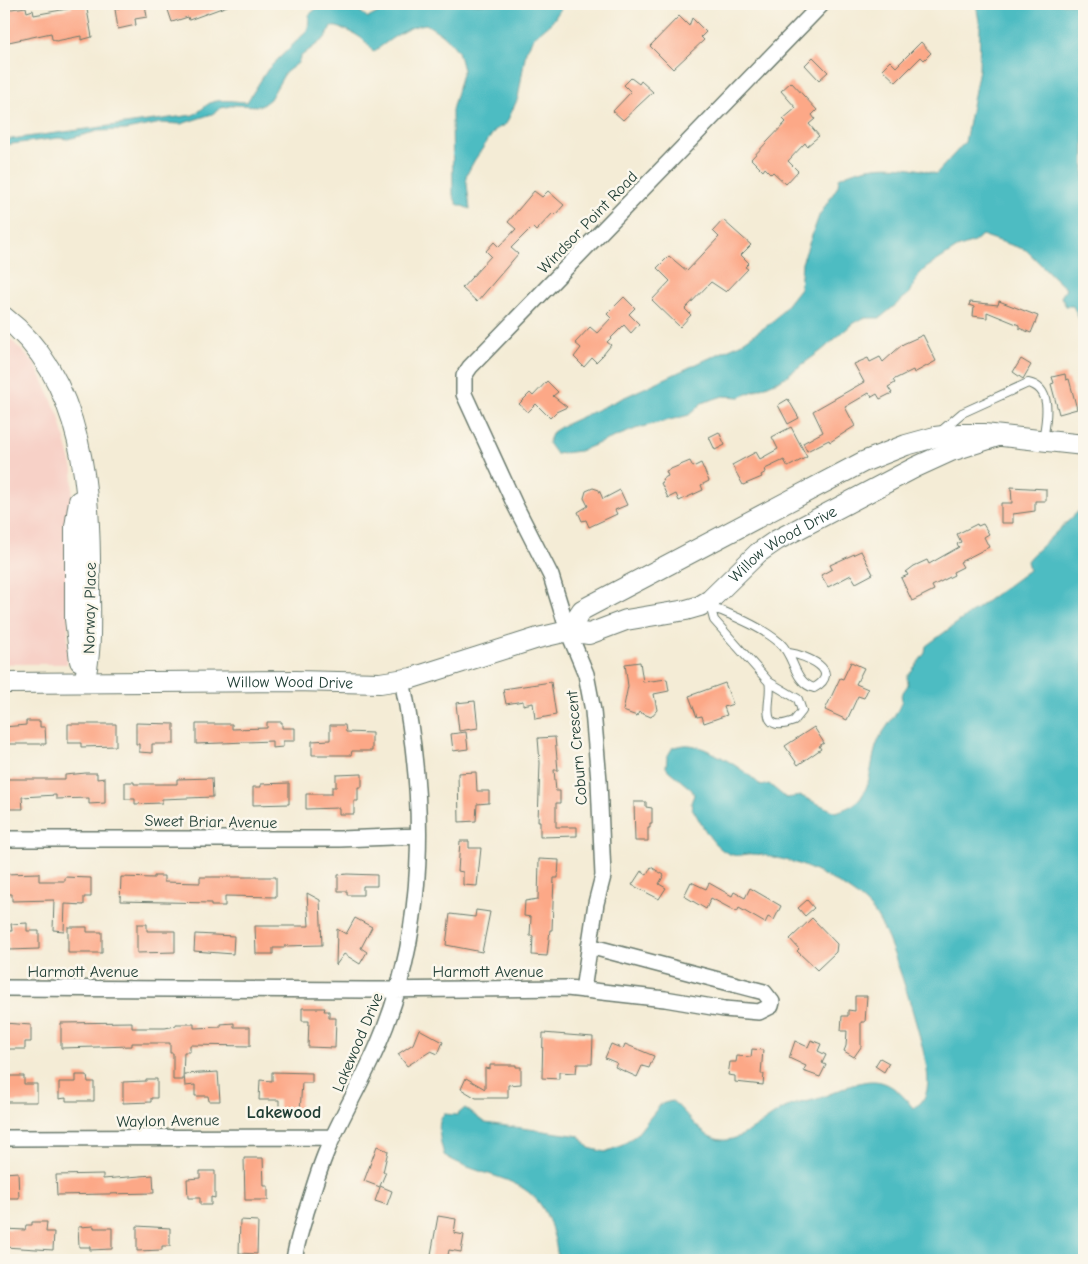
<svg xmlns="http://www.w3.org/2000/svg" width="1088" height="1264" viewBox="0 0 1088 1264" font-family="'Comic Neue',sans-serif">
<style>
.built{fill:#f7d1c7}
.water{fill:#4dbcc2;stroke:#367c7b}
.building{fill:#fca887}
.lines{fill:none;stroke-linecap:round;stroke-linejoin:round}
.lane-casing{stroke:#6a7a6d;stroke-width:10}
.street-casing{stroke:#6a7a6d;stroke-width:18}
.secondary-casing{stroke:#6a7a6d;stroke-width:22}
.lane{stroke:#fff;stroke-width:8}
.street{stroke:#fff;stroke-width:15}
.secondary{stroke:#fff;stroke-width:20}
.labels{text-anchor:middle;stroke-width:5;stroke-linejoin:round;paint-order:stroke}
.street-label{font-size:16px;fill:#1f3d34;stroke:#fbf7ec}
.neighbourhood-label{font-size:18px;font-weight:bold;fill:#1f3d34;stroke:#fbf7ec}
</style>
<rect width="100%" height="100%" fill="#fbf7ec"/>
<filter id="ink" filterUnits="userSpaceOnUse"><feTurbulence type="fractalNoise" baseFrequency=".02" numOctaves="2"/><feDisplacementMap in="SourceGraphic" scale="10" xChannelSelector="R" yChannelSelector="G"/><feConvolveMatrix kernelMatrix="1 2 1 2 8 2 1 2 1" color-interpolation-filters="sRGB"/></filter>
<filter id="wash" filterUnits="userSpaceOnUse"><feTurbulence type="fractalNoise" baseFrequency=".0096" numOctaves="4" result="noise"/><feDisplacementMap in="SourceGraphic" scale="20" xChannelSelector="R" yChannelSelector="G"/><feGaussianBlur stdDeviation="1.12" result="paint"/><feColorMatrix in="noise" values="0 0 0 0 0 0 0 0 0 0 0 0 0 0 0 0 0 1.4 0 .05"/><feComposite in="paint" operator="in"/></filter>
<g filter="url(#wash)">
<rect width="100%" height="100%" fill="#f4ecd6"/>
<path class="built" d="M4,333L35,364L59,416L73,470L67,664H4Z"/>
<path class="water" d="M316,4H350L352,8L357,9L368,18L394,4H564L552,22L534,37L526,51L518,98L506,124L495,130L474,161L466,176L470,209L457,204L453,195L452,110L463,70L458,51L446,37L426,24C406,26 389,41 373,52C366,37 346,28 331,26L325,38L300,57L298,63L285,73L270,99L261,106L234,105L221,108L212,114L181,124L161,123L126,130L98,131L68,139L58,138L4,145V140L193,115C200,112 204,106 210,103C220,98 237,102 247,102L268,69L308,30L309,15L317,8Z
M976,4H1084V329L1073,306H1066L1061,297L1066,289L1026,250L982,235L974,242L957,248L926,268L918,276L910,293L880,318H863L851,325L821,351L782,379L740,397L723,396L702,403L689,415L638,428L579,451L556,454L548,443L553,432L564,425L740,344L774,321L800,288L802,263L819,216L838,186L839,178C869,162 905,164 936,174L965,142L979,69L980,27Z
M1084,506V1260H557C558,1250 555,1240 552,1230C536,1171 485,1182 444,1155C441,1143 435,1124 444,1114L457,1115L465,1108L485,1123L580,1136L589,1148L605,1152L623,1145L637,1134L661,1104L672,1101C689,1113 699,1137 721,1140C740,1143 768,1117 785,1108C797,1102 812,1102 825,1096C864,1080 883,1068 913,1108C935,1098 927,1068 923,1050C916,1020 891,933 873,911C855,890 819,871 793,862C781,859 764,854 752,854C746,853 739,857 733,855C713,850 702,824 692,808L691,803L694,795L692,790L668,770L666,767L667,757L673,747C678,747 684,744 689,745C707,746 749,772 761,786L769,784L786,798L801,796L836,812C845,809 853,806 860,799C873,782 870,758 879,739C884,728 906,705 901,695L908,685L907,677L925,653L926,646L1029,570L1027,561L1031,556Z"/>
<g id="blocks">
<path class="building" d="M71,4H86L92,37L81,40V36L56,41L52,39L51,33L4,43V10L26,7L27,12L33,10L34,15L72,8Z
M118,4H145L147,17L135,19L136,25L118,29L115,9L119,8Z
M166,4H230V5L189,20L188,17L172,22Z
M679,16L689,26L692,18L706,32L701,37L704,40L673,69L650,46Z
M921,42L931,53L924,60L921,57L896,82L882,69L890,61L896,67Z
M813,57L828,72L819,80L805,65Z
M631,78L639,84L641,81L653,92L623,120L613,111L631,92L624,85Z
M791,82L817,110L812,115L815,119L809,124L819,136L807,146L805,143L788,161L798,171L786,184L773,172L771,174L765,168L763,171L751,159L786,122L783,119L796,108L781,91Z
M534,191L542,197L548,191L564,205L555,215L553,213L536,231L532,227L511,248L518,254L477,302L462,288L491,256L486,251L494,242L499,247L516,229L508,222Z
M723,220L751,245L741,255L749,263L745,267L748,269L726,292L711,282L685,309L691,315L680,327L652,300L670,281L657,268L669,256L687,271L719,237L713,231Z
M624,297L635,308L629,314L639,324L631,333L624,325L607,342L611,345L603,355L596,362L592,358L584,367L574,357L581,348L575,343L590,327L597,333L611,318L607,314Z
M999,301L1038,316L1031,333L1019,328V325L987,312V318L973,316L974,307L969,305L970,302L998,305Z
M923,335L936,361L914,373L913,370L893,380L895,383L888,387L892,393L880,399L877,394L872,397L869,393L845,407L855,426L830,442L829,440L807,451L803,443L823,432L813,411L864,382L854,364L868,358L870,362L880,357L883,362L903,344Z
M1021,359L1031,365L1023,379L1013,372Z
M1065,374L1066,380L1069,379L1077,409L1059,414L1051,384L1054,383L1052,377Z
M547,381L558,392L553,396L567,407L556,412L550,418L536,404L528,412L519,404L530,393L533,396Z
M788,399L799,418L788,424L778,405Z
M791,427L807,457L788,467L784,460L765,469L766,472L761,475L762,477L743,485L732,465L756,452L760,459L778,449L772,437Z
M719,432L725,445L715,450L709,437Z
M690,461L693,467L701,463L709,481L701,485L703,490L679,501L676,494L668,498L661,483L663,482L662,479L668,476L666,471Z
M1011,487L1046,489V501H1035V511L1013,514V523H1001V503H1012Z
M593,488L599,490L603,499L620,490L627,505L615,510L617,514L589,527L586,520L582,521L578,512L588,506L584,498L586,491Z
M977,524L978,526L983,524L989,534L984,537L989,547L960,562L963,567L953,572L954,575L932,586L934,590L912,601L901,578L908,575L906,572L914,566L927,560L929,564L959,547L957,544L961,542L957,534Z
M861,551L873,574L856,583L851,575L828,587L821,575L832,569L830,565Z
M640,662L643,682L667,679L669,691L654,694L657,710L651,717L639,712L637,716L623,711L628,686L625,664Z
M851,662L864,668L856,684L868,689L864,698L858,696L847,720L825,710L840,678L843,679Z
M551,682L556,715L535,719L533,703L523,705V701L506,704L503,689Z
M725,683L733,704L724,707L727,715L704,723L702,716L697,717L689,696Z
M475,701L478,728L459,731L456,703Z
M26,721H40V727H45L46,744H4V727L26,725Z
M267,722H282V728H295V741H283V747L272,748V741L196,744V724H232V729L267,728Z
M136,723L174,724V744H152V753L139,752V744H136Z
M68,724H116V746L81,747V743H68Z
M330,725H345L346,732L372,733V751H352L351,755H312V741L330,740Z
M814,727L824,743L819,746L821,749L798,765L785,746Z
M466,732L468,749L453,751L451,734Z
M555,737L558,770H554L556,791H560V803H556V827H577V836L540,837V821H538L540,763L538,738Z
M476,772L477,791H489V803L477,804L476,821L459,822L458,773Z
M86,773H97V779L105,778V803L89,804V798L56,799V795L22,797L23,809H7L6,779H65V775Z
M362,774V787H358V801H354V814H339V808L306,809V794H332V787H336V775Z
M212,778L213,797L162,799V803L135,804V799H125V782H134V784H177V779Z
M289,783V804L253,805V787H261V784Z
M634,802H646V807L652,808V823H650V828H648V841H635Z
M460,841H469V848H481L477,886L463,885V872L458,871Z
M539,859L559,860L558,878H554L552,930H550L547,956L532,955L533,936H530L531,917L524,916L525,901L538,899Z
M651,867L664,875L659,884L666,888L659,899L632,885L641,871L647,875Z
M39,873V881H65V877L91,878V897H84V905L65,904L64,931L53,930L54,900L12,901V894H4V874Z
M347,874L377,875V886H363V895H347V891H338V875Z
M154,876H164V882L200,883V877H276V897L225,896V906H211V903L120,901L121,877L154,878Z
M691,882L706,889L709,883L732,896L734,892L745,898L750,888L781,906L774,920L768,917L765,923L739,908L737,912L711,898L706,909L684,896Z
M307,893L320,900L322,945L284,946V948H273V954H256L255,926H309Z
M807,900L814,908L805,916L798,908Z
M476,910L490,912L482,952L446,945L450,914L475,917Z
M355,918L372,927L361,948L367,952L360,964L344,954L336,965L337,929L346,934Z
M812,918L837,944L836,952L817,970L797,951L799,949L790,939Z
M27,923V931H39V949L9,950L8,931H12L11,924Z
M137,924H147V931H175V952L137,953Z
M68,927H87V932H102V953H68Z
M195,934L234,936L233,954L194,951Z
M855,996H867L865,1022H861V1047L854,1057L844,1051L846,1046L847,1031H841L842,1016H848V1010L855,1011Z
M302,1008H325L324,1011H329V1018H336L335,1048L308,1047L309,1021H302Z
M132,1022V1028H165L176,1026V1024H194V1028L221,1027V1024L234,1023V1027H250V1046L190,1045V1052H184L183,1080H173V1053H170V1043H132V1046L61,1048V1023Z
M4,1023L31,1025V1042H25V1049H4Z
M419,1029L443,1042L438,1054L431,1051L407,1066L398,1054L413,1044Z
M543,1033L593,1037L592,1064H577L576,1073L559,1072V1079L542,1078Z
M811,1040L821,1044L818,1051L826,1055L822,1063L826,1065L820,1077L803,1071L806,1066L789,1058L795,1041L808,1047Z
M611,1044L623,1049L625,1044L654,1056L649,1068L642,1066L637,1077L615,1067L617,1063L605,1058Z
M752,1049L763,1050L761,1074H764L763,1085L735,1082V1076L728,1075L730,1062H736L737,1056L751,1057Z
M880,1058L889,1063L884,1072L875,1066Z
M490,1065H516V1067H521V1084L508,1085V1098H476L461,1089L466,1078L485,1089V1068L490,1069Z
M218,1072L220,1101H209L208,1096H195V1085L185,1086L184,1074Z
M272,1072L312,1073V1083H302L300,1111L279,1110V1100H259L260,1080L272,1081Z
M76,1075H87L88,1082H94V1101H66V1098L59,1099V1082H76Z
M4,1076H24V1084H37V1102H4Z
M146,1079H157V1098H151V1102L123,1103V1082L146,1081Z
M377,1146L388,1151L383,1172H386L380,1186L392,1191L387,1205L375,1201L380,1187L364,1181Z
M244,1158H263L264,1186H268V1200H245Z
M200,1171H215V1198L211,1197V1205H200V1198H188L187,1179L200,1178Z
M18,1172L19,1198H4V1173Z
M103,1174V1179L153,1175L154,1193L57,1195L56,1175Z
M438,1216L456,1219L454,1233L464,1235L461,1252L449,1250L447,1260H430Z
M240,1220L258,1221L257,1254L239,1253Z
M32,1222H47L46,1232H54L53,1250L4,1247V1229L25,1230L26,1225H32Z
M94,1226V1228H112V1249L90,1250V1247H79L78,1227Z
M137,1226L170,1228V1246H162V1250L137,1251Z"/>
</g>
</g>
<g filter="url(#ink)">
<use href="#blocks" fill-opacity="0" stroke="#6a7a6d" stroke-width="1"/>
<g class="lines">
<defs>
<path id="lane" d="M941,431L962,413L1028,383C1054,388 1046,421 1043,440
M706,608C712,610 717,609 722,611C741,619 764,629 780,643C795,656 793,682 814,688C844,671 805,655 789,653
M711,609L714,620L769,682C774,696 754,736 794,721L802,711L798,699L769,682"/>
<path id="street" d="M4,839H340L418,836
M4,988L369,990L567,988L665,999L724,1009L759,1012L771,1006L772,1002L764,992L589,946
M583,990L596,903L603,876L599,781L593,711L586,674L568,631L551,576L515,505L464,394V376L470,367L822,4
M4,1138L333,1137
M294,1260C296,1244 302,1228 306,1212C313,1191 319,1168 328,1148C343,1113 363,1080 378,1045C427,931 427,800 402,680"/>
<g id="secondary">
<path d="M4,317C85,379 91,495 90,588C90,620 92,652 84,682"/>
<path d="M79,501L75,527V619L80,661"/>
<path d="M568,631L582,610L863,462L906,445L935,437L960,434H984L1084,445"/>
<path id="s1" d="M4,683L295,681L380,683L412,678L538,638L568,631L589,634L626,620L686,610L700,606L710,600L758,553L777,540L916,467L951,451L998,436"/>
</g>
</defs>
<use href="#lane" class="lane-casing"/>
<use href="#street" class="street-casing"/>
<use href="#secondary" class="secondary-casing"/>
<use href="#lane" class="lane"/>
<use href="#street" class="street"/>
<use href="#secondary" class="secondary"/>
</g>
</g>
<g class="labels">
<g class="street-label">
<text transform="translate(587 222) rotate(-46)" y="6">Windsor Point Road</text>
<text dy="6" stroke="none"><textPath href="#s1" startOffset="812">Willow Wood Drive</textPath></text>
<text transform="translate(89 608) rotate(-89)" y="6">Norway Place</text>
<text dy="6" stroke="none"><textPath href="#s1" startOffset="286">Willow Wood Drive</textPath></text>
<text transform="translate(576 748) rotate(-95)" y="6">Coburn Crescent</text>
<text transform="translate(211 821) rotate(1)" y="6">Sweet Briar Avenue</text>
<text x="83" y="977">Harmott Avenue</text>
<text x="488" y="977">Harmott Avenue</text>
<text transform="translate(357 1042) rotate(-67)" y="6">Lakewood Drive</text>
<text transform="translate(168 1120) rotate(-1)" y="6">Waylon Avenue</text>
</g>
<g class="neighbourhood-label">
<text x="284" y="1118">Lakewood</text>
</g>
</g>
<rect width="1088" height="1264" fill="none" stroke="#fbf7ec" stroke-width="20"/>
</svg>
